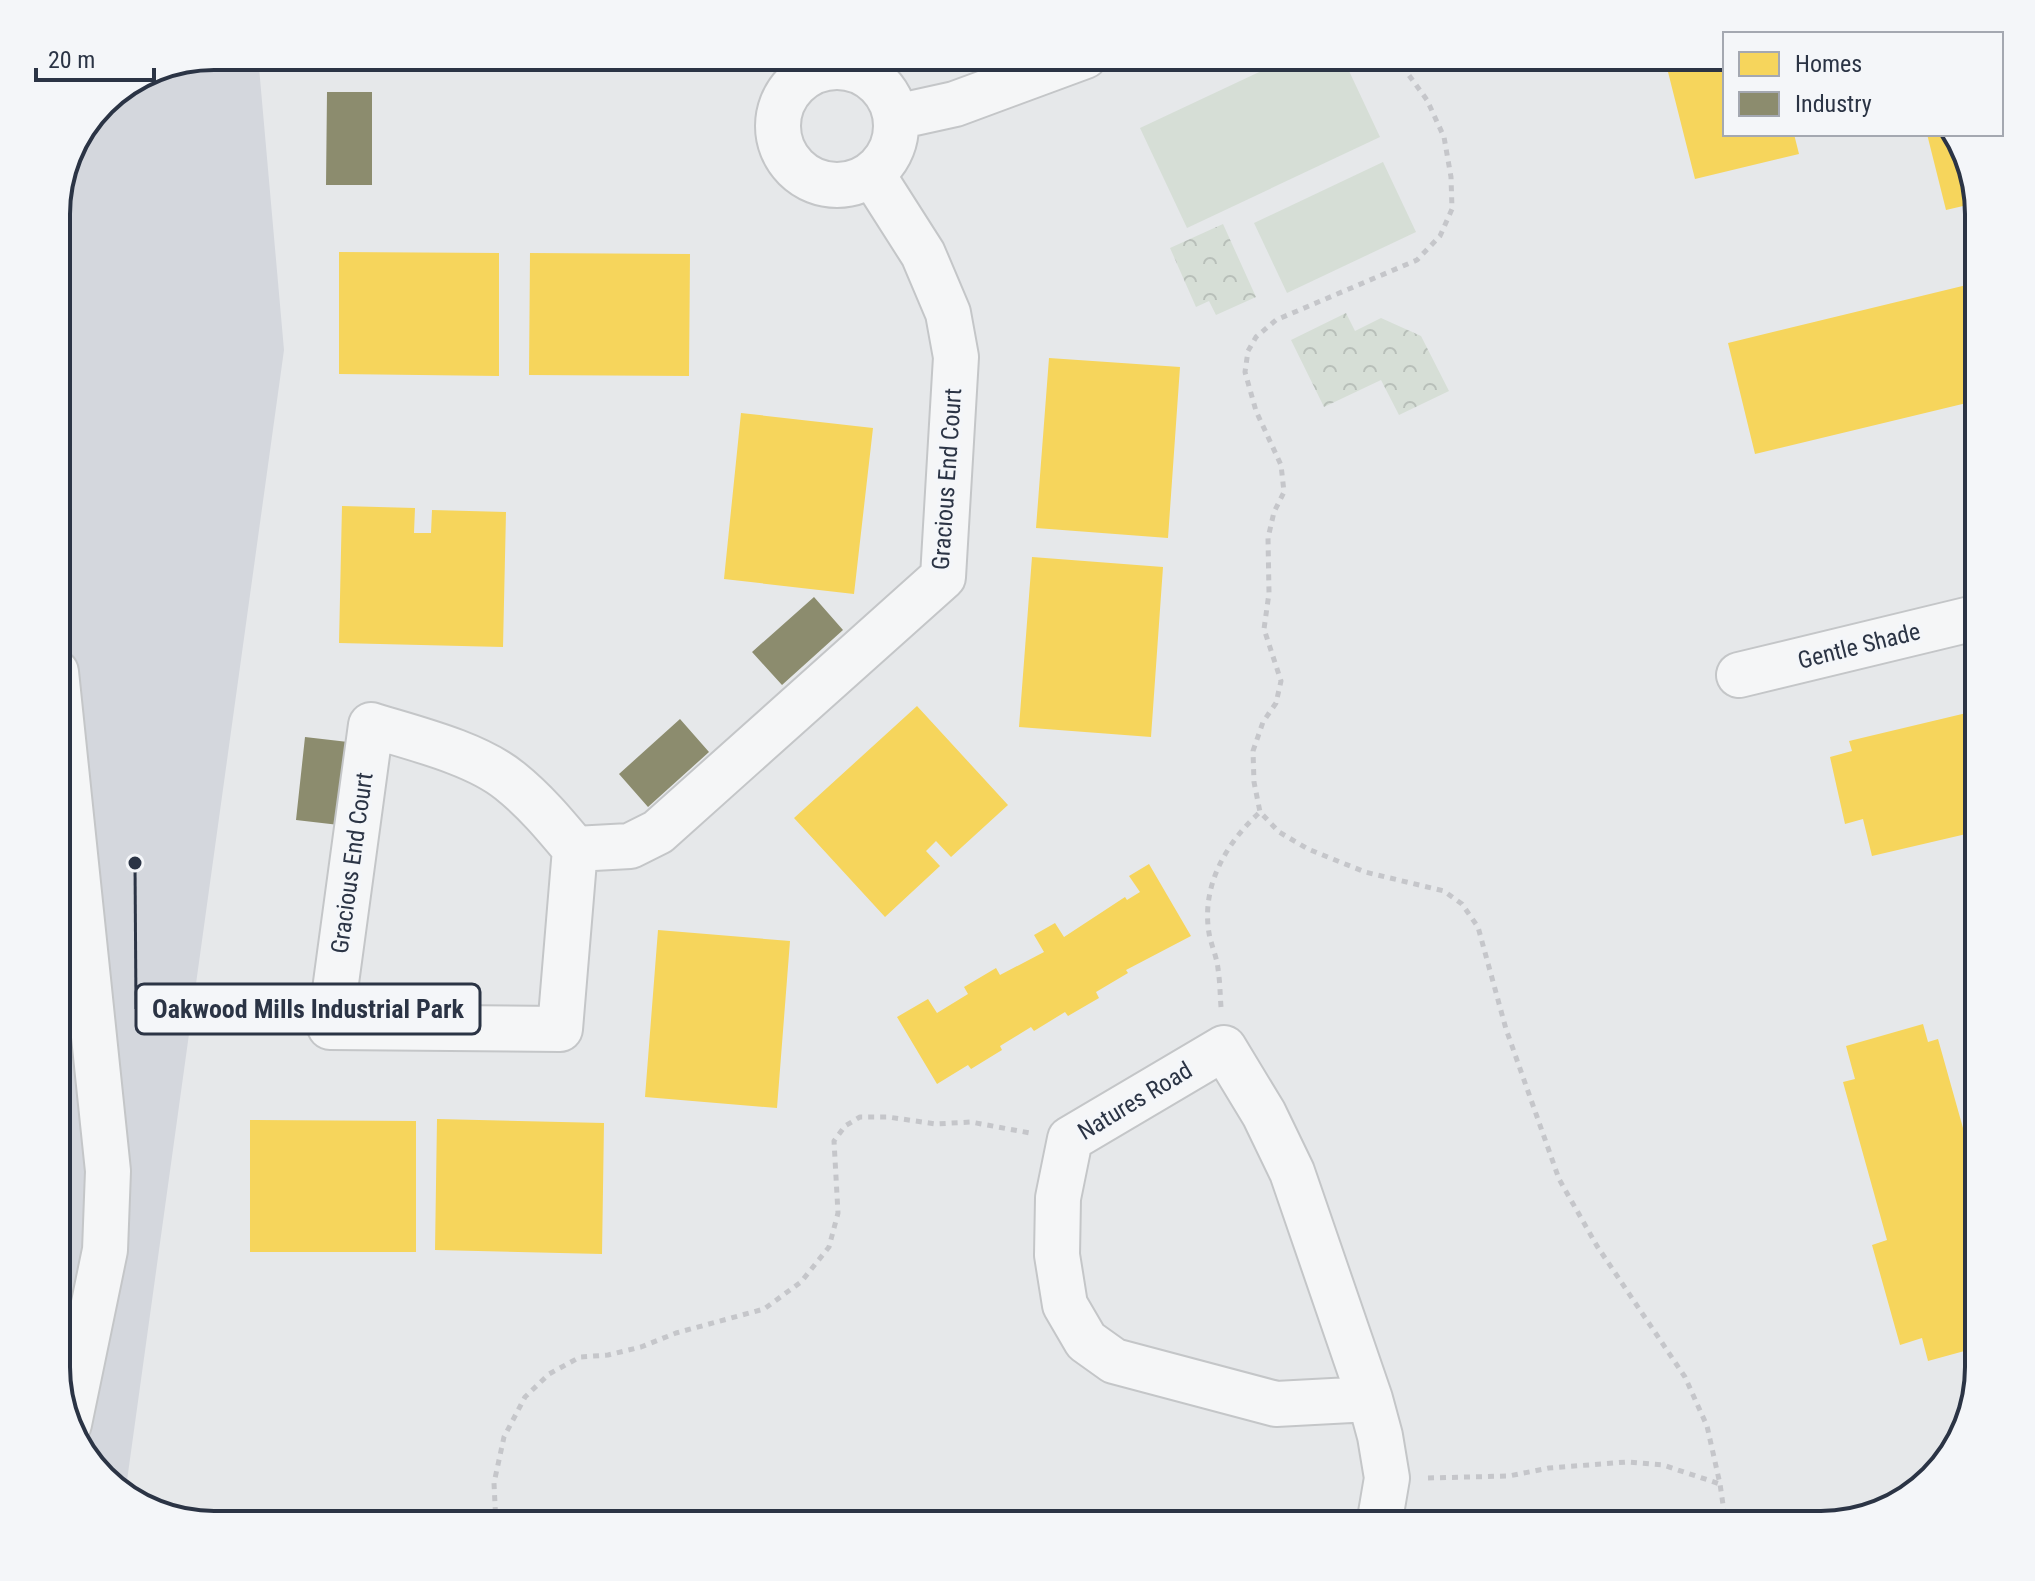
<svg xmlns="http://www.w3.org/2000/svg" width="2035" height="1581" viewBox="0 0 2035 1581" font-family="'Roboto Condensed',sans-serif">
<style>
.built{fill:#d4d7dd}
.park{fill:url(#park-crowns)}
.pitch{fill:#d6ded6}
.homes{fill:#f6d55c}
.industry{fill:#8c8c6e}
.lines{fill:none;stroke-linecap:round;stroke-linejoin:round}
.minor-casing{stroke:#c4c6c8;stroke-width:48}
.path{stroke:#c5c6ca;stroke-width:5;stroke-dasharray:6 6;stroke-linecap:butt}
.minor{stroke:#f5f6f7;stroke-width:44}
.labels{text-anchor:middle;stroke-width:8;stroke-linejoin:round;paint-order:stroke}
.street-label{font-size:24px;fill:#2b3445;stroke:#f4f6f9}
.rim{fill:none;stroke:#2b3445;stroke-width:4}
.leader{fill:none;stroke:#2b3445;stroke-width:3}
.callout-dot{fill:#2b3445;stroke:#f4f6f9;stroke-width:3}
.callout{fill:#f4f6f9;stroke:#2b3445;stroke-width:3}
.callout-label{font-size:26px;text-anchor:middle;font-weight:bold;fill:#2b3445}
</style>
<defs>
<pattern id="park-crowns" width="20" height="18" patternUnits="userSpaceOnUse" patternTransform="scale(2)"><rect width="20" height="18" fill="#d6ded6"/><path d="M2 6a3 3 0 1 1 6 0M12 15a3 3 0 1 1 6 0" fill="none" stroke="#b8bfb9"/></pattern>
</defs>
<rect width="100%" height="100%" fill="#e6e8ea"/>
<path class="built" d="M220,56H258L284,350L125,1495L117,1492L73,1437L56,1377V203L73,144L110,96L141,76L159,74Z"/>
<path class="park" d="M1223,224L1256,297L1216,315L1209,301L1196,307L1170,248Z
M1346,313L1355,331L1381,318L1421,336L1449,391L1399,415L1381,380L1324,407L1291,340Z"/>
<path class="pitch" d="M1293,56H1342L1380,137L1187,228L1140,128Z
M1383,162L1416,232L1287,293L1254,223Z"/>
<path class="homes" d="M1715,56H1725V134H1794L1799,154L1695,179L1667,68Z
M1927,134H1954L1963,145L1976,203L1946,210Z
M339,252L499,253V376L339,374Z
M530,253L690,254L689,376L529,375Z
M1979,282V400L1755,454L1728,343Z
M1049,358L1180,367L1168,538L1036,528Z
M741,413L873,428L854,594L724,579Z
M342,506L415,508L414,533H431L432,510L506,512L503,647L339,643Z
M1032,557L1163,567L1151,737L1019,727Z
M917,706L1008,805L951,857L936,841L926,851L940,866L885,917L794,818Z
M1979,710V831L1872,856L1863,819L1845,824L1830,757L1852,751L1849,741Z
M1149,864L1191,936L1126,970L1128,973L1096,992L1099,998L1068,1016L1065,1012L1034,1031L1031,1027L1000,1046L1002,1050L971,1069L968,1065L937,1084L897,1017L928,999L937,1013L968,994L964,987L996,968L1000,975L1044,952L1034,935L1055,923L1064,937L1125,897L1127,900L1140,892L1129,876Z
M658,930L790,941L777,1108L645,1097Z
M1923,1024L1928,1042L1938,1039L1979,1185V1347L1928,1361L1922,1338L1900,1345L1872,1245L1887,1240L1843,1082L1855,1079L1846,1046Z
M437,1119L604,1123L602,1254L435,1250Z
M250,1120L416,1121V1252H250Z"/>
<path class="industry" d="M327,92H372V185H326Z
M814,597L843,630L782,685L752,652Z
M680,719L709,752L648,807L619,774Z
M305,737L348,742L339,825L296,820Z"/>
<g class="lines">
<defs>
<path id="minor" d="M778 126a59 59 0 1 1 118 0a59 59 0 1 1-118 0Z
M896,117L955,104L1085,56
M56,672L108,1171L105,1250L69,1424
M1739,675L1979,617
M575,849L560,1029L330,1027L371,725C413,738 476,753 510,781C535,801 555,825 575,849L630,846L658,832L943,577L956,357L948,313L923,254L872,174
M1370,1399L1276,1404L1114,1361L1086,1341L1065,1305L1057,1255L1058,1198L1070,1139L1224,1048L1264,1114L1292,1172L1370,1399L1380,1436L1387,1478L1379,1525"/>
</defs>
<use href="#minor" class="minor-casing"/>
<path class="path" d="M1395,56L1427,100L1444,137L1451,177L1452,209L1440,236L1417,260L1276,320L1256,337L1248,351L1245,372L1256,411L1281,465L1284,492L1274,512L1268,538L1269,593L1264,629L1281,681L1276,703L1263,722L1253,751L1254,782L1260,812L1279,832L1308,849L1365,872L1444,891L1462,904L1478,927L1506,1029L1559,1179L1597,1246L1685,1377L1707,1426L1720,1484L1726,1525
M1221,1007C1220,994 1220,981 1218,969C1217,957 1211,945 1209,933C1201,885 1227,842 1260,812
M1428,1478L1509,1476L1549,1468L1627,1462L1663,1465L1720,1484
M496,1525L494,1483L504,1437L525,1397L549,1374L580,1357L608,1355L641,1347L676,1333L764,1309L801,1282L829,1247L838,1213L834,1141L845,1126L860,1117H888L936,1124L971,1122L1030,1133"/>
<use href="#minor" class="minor"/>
</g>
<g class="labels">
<g class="street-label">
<text transform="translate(947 479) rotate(-86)" y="8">Gracious End Court</text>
<text transform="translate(1859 646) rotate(-14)" y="8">Gentle Shade</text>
<text transform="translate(352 863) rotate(-82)" y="8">Gracious End Court</text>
<text transform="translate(1135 1101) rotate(-31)" y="8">Natures Road</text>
</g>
</g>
<path d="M0 0H2035V1581H0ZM214 70H1821A144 144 0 0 1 1965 214V1367A144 144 0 0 1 1821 1511H214A144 144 0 0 1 70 1367V214A144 144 0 0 1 214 70Z" fill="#f4f6f9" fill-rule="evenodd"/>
<path class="rim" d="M214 70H1821A144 144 0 0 1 1965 214V1367A144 144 0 0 1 1821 1511H214A144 144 0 0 1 70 1367V214A144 144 0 0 1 214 70Z"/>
<path class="leader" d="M135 863L136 1009"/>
<circle class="callout-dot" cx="135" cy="863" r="8"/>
<rect class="callout" x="136" y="984" width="344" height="50" rx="8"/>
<g class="callout-label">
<text x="308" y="1018">Oakwood Mills Industrial Park</text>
</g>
<rect x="1723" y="32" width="280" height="104" fill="#f4f6f9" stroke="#a4a8b1" stroke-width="2"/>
<rect x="1739" y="52" width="40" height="24" fill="#f6d55c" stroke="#a4a8b1" stroke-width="2"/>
<text x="1795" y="72" font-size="24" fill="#2b3445">Homes</text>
<rect x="1739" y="92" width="40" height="24" fill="#8c8c6e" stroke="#a4a8b1" stroke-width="2"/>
<text x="1795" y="112" font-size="24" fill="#2b3445">Industry</text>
<path d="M36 68v12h118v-12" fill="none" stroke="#2b3445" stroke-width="4"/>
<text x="48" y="68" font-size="24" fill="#2b3445" stroke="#f4f6f9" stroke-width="6" paint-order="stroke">20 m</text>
</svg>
